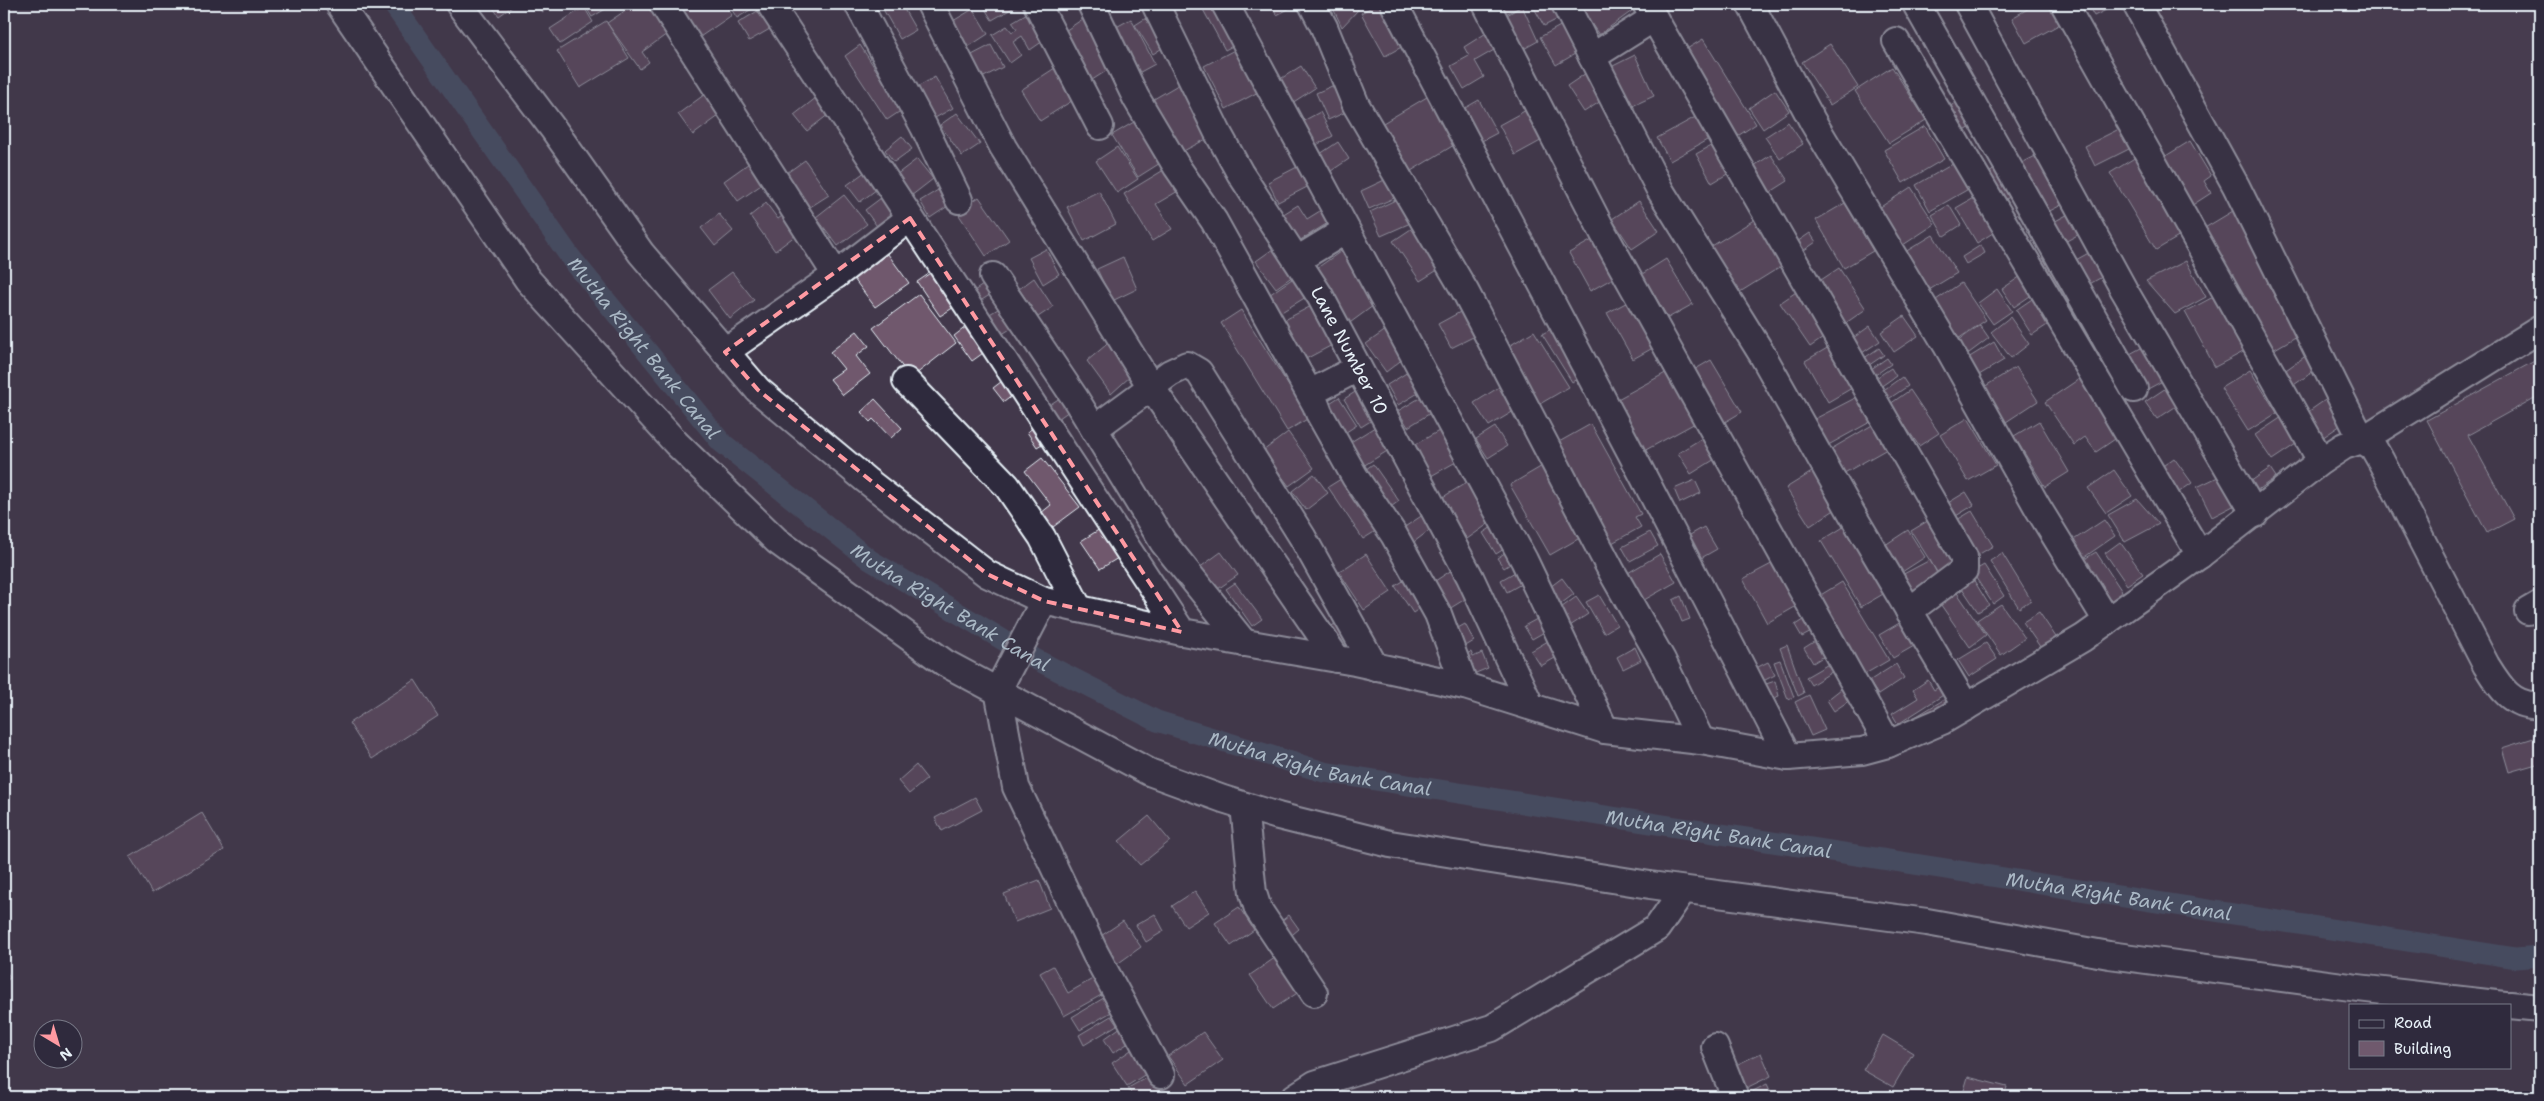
<svg xmlns="http://www.w3.org/2000/svg" width="2544" height="1101" viewBox="0 0 2544 1101" font-family="'Shantell Sans',sans-serif">
<style>
.built{fill:#504255}
.lines{fill:none;stroke-linecap:round;stroke-linejoin:round}
.canal{stroke:#4d6378;stroke-width:21}
.building{fill:#6f596d;stroke:#e8f1f8}
.minor-casing{stroke:#e8f1f8;stroke-width:30}
.minor{stroke:#2f2a3d;stroke-width:26}
.marked{fill:none;stroke:#ff9aa2;stroke-width:4;stroke-dasharray:10 6;stroke-linejoin:round}
.labels{text-anchor:middle;stroke-width:5;stroke-linejoin:round;paint-order:stroke}
.street-label{font-size:18px;fill:#e8f1f8;stroke:#2f2a3d}
.water-label{font-size:19px;font-style:italic;fill:#aab8c5;stroke:#2f2a3d}
</style>
<rect width="100%" height="100%" fill="#42384b"/>
<filter id="ink" filterUnits="userSpaceOnUse"><feTurbulence type="fractalNoise" baseFrequency=".02" numOctaves="2"/><feDisplacementMap in="SourceGraphic" scale="10" xChannelSelector="R" yChannelSelector="G"/><feConvolveMatrix kernelMatrix="1 2 1 2 8 2 1 2 1" color-interpolation-filters="sRGB"/></filter>
<g filter="url(#ink)">
<path class="built" d="M2152,4H2540V319L2367,426Z"/>
<g class="lines">
<path class="canal" id="s1" d="M393,4L571,258L721,442L870,560L1035,659L1157,721L1324,772L2516,958L2540,956"/>
</g>
<path class="building" d="M490,4H516L499,16Z
M535,4H553L542,12Z
M584,4H614L592,17Z
M635,4H656L674,29L642,52L649,62L640,69L607,23Z
M690,4H724L732,15L697,39L679,12Z
M728,4H760L737,18Z
M880,4H901L916,30L900,39Z
M982,4H1020L992,20Z
M1200,4H1224L1244,40L1225,50Z
M1271,4H1298L1277,15Z
M1331,4H1357L1358,10L1342,27Z
M1377,4H1384L1407,44L1385,56L1361,13Z
M1495,4H1527L1501,16Z
M1537,4H1560L1566,15L1544,26L1533,6Z
M1578,4H1634L1636,8L1599,35Z
M2010,4H2022L2013,9Z
M2036,4H2051L2062,23L2026,43L2012,18Z
M2087,4H2118L2094,16Z
M1522,6L1538,41L1520,51L1502,18Z
M584,7L593,22L560,44L550,29Z
M764,7L775,26L749,41L738,23Z
M973,9L988,34L968,47L953,21Z
M1029,12L1046,39L1030,50L1022,36L1013,42L1021,55L1010,63L992,35L1007,26L1012,32L1017,29L1012,22Z
M1093,12L1117,64L1089,82L1059,35Z
M1151,15L1167,45L1153,54L1135,25Z
M1131,19L1155,64L1133,76L1109,31Z
M606,21L629,58L580,88L557,51Z
M1564,24L1580,51L1556,65L1540,37Z
M1491,30L1501,46L1475,61L1484,77L1464,89L1451,66L1469,56L1464,47Z
M1703,39L1756,124L1733,139L1682,52Z
M1830,44L1858,87L1830,105L1802,62Z
M860,45L902,110L887,120L845,56Z
M991,45L1003,67L978,80L966,58Z
M1244,45L1266,88L1226,109L1204,66Z
M1635,55L1654,96L1628,108L1609,68Z
M1058,66L1078,97L1040,121L1021,90Z
M1301,66L1315,88L1289,105L1274,83Z
M1892,67L1926,120L1889,143L1855,91Z
M1592,69L1609,96L1584,112L1567,86Z
M935,77L953,108L935,118L917,87Z
M1183,82L1212,136L1174,156L1147,103Z
M1341,82L1353,109L1328,120L1316,93Z
M712,89L727,110L693,135L678,114Z
M1775,90L1789,111L1763,129L1749,108Z
M821,94L833,111L807,131L794,115Z
M1432,94L1459,142L1411,171L1383,123Z
M1965,98L1978,123L1956,136L1941,111Z
M1479,100L1497,133L1476,144L1458,112Z
M1530,108L1546,138L1515,155L1499,125Z
M1320,112L1333,136L1307,150L1294,126Z
M957,113L980,144L962,156L940,125Z
M1701,114L1714,136L1670,161L1657,138Z
M1139,119L1165,160L1138,177L1112,135Z
M1788,122L1803,144L1780,159L1765,137Z
M1925,126L1944,159L1903,183L1884,150Z
M2125,126L2135,146L2095,166L2085,146Z
M902,136L912,149L894,162L885,150Z
M2190,141L2211,176L2204,181L2211,193L2191,206L2156,162Z
M1338,142L1349,159L1325,175L1314,158Z
M1718,142L1734,170L1712,183L1696,154Z
M1117,147L1138,179L1117,193L1096,161Z
M2047,150L2073,199L2040,216L2014,167Z
M2141,154L2187,232L2156,250L2110,173Z
M1771,155L1788,181L1766,195L1749,169Z
M917,159L933,179L911,196L896,175Z
M805,160L829,195L807,209L784,175Z
M752,161L767,181L738,201L724,181Z
M1958,161L1972,187L1930,211L1916,185Z
M2004,164L2020,191L2001,202L1985,175Z
M1172,165L1185,187L1156,204L1172,229L1152,241L1124,194Z
M1301,165L1311,185L1278,202L1268,182Z
M873,166L885,183L860,202L847,185Z
M1393,176L1401,195L1369,209L1361,191Z
M1911,187L1935,224L1903,245L1879,208Z
M938,190L948,206L930,218L920,201Z
M1099,191L1116,224L1084,241L1067,207Z
M844,195L867,224L838,246L816,217Z
M885,195L903,217L882,233L865,210Z
M1404,196L1415,221L1381,236L1370,212Z
M979,197L1009,240L986,256L957,212Z
M1975,197L1996,231L1977,243L1956,208Z
M1639,201L1659,231L1632,249L1612,219Z
M766,203L778,219L786,213L800,232L775,251L750,216Z
M1845,203L1873,251L1844,268L1816,220Z
M1298,205L1307,219L1328,206L1336,218L1294,244L1277,218Z
M1949,205L1961,225L1944,236L1932,215Z
M2078,209L2089,229L2057,246L2046,226Z
M2233,211L2273,279L2267,283L2280,305L2286,302L2304,332L2268,353L2198,232Z
M719,214L733,231L715,246L701,228Z
M1757,218L1785,264L1735,295L1707,249Z
M1417,225L1444,266L1420,281L1393,241Z
M1810,233L1816,242L1794,257L1788,248Z
M1601,235L1622,273L1590,291L1569,253Z
M1933,235L1957,273L1929,290L1905,252Z
M1981,245L1985,253L1966,264L1962,257Z
M1347,247L1377,303L1347,325L1310,273Z
M1046,249L1059,274L1043,284L1029,258Z
M1273,249L1293,276L1276,288L1256,261Z
M885,250L909,283L875,307L851,275Z
M2094,250L2109,273L2086,286L2074,261Z
M2052,252L2068,277L2046,291L2030,266Z
M1123,257L1137,289L1112,301L1097,269Z
M1666,259L1693,304L1668,318L1642,274Z
M2186,261L2206,297L2175,314L2146,281Z
M939,267L962,302L940,316L917,282Z
M1839,268L1866,309L1840,327L1812,286Z
M732,272L754,300L730,319L708,290Z
M1299,274L1311,294L1275,316L1266,297Z
M2024,274L2036,292L2014,307L2002,289Z
M1034,278L1053,307L1038,317L1019,289Z
M989,281L996,291L974,305L968,295Z
M1961,283L1986,320L1955,341L1930,304Z
M1802,288L1832,332L1810,347L1780,303Z
M1997,289L2012,311L1993,324L1978,303Z
M919,294L956,343L911,378L873,328Z
M2215,296L2245,351L2215,367L2185,312Z
M2035,297L2052,322L2032,335L2016,310Z
M1635,298L1660,344L1633,359L1607,313Z
M1315,304L1336,343L1302,361L1281,322Z
M1003,306L1015,326L996,338L983,318Z
M1241,310L1309,418L1287,431L1221,323Z
M1462,311L1475,336L1451,348L1438,324Z
M1904,316L1918,336L1894,352L1881,332Z
M2010,317L2029,344L2011,358L1991,332Z
M975,320L993,346L972,361L954,336Z
M1980,325L1989,338L1965,356L1955,343Z
M1870,326L1880,341L1856,357L1846,343Z
M1390,327L1404,358L1386,372L1366,344Z
M1555,327L1583,375L1572,382L1542,334Z
M857,331L869,346L856,356L870,374L843,395L830,379L844,369L830,352Z
M1534,331L1569,387L1538,405L1504,349Z
M1112,340L1132,375L1111,394L1087,361Z
M1994,342L2004,360L1979,375L1968,358Z
M2152,342L2170,377L2146,390L2128,355Z
M1829,347L1852,388L1828,402L1805,361Z
M1879,348L1884,355L1859,372L1854,365Z
M2307,355L2317,369L2285,391L2276,377Z
M1887,358L1891,364L1868,380L1864,374Z
M2540,358V395L2468,435L2514,519L2487,533L2427,420Z
M1711,360L1742,412L1718,426L1687,374Z
M2016,367L2038,401L2006,422L1984,387Z
M1891,368L1896,376L1873,392L1867,384Z
M1671,370L1699,421L1642,452L1614,401Z
M2250,370L2277,413L2248,431L2221,388Z
M1408,372L1420,392L1398,405L1387,385Z
M1010,375L1021,389L1004,402L993,388Z
M1902,377L1908,386L1881,404L1875,396Z
M2082,377L2121,435L2096,452L2085,437L2074,445L2045,402Z
M2175,382L2187,399L2157,419L2145,402Z
M1504,384L1519,408L1489,426L1474,403Z
M1360,389L1377,417L1361,427L1344,399Z
M1910,390L1939,433L1919,446L1890,404Z
M1428,393L1437,409L1408,427L1398,411Z
M1063,396L1072,409L1052,423L1043,409Z
M1859,396L1872,421L1821,449L1807,423Z
M1339,397L1357,425L1337,438L1319,410Z
M2328,398L2344,423L2319,440L2302,416Z
M875,399L902,428L891,438L873,419L870,422L861,412Z
M2282,417L2299,442L2272,460L2255,435Z
M1968,418L1996,465L1968,481L1940,435Z
M2039,421L2069,472L2045,487L2014,436Z
M1042,422L1052,438L1037,447L1027,432Z
M1383,422L1397,445L1355,471L1341,448Z
M1591,424L1641,514L1635,517L1641,527L1612,543L1607,533L1600,537L1550,447Z
M1874,424L1887,449L1839,476L1826,452Z
M1446,427L1463,458L1431,476L1414,445Z
M1495,427L1507,446L1488,458L1476,439Z
M1288,432L1314,468L1289,486L1263,451Z
M1707,435L1720,456L1691,474L1678,453Z
M1042,458L1080,507L1053,527L1041,513L1051,505L1025,471Z
M2174,458L2192,483L2175,495L2157,470Z
M1373,464L1399,501L1384,512L1358,475Z
M1544,465L1585,535L1550,555L1510,485Z
M2270,468L2276,477L2253,493L2247,484Z
M1815,470L1839,507L1810,526L1786,488Z
M2114,470L2132,496L2106,513L2088,488Z
M1314,474L1328,493L1306,510L1292,491Z
M2222,475L2237,504L2212,517L2197,487Z
M1344,477L1379,529L1363,539L1328,487Z
M1474,478L1498,517L1467,539L1449,512L1443,497Z
M1695,480L1701,493L1680,503L1674,489Z
M1966,492L1974,505L1951,519L1943,506Z
M2137,499L2159,524L2125,542L2108,515Z
M1972,511L1993,546L1971,559L1950,524Z
M1426,513L1435,526L1406,548L1397,532Z
M1931,519L1961,565L1941,578L1911,531Z
M2104,520L2115,536L2083,558L2072,541Z
M1498,523L1512,544L1496,554L1483,533Z
M1850,523L1890,590L1861,607L1821,541Z
M1704,527L1717,549L1696,561L1683,539Z
M1100,529L1118,558L1100,569L1081,541Z
M1908,530L1925,557L1899,574L1882,547Z
M1650,532L1658,546L1630,561L1622,547Z
M2120,542L2143,574L2127,585L2105,553Z
M1514,547L1521,557L1504,568L1497,558Z
M1221,552L1238,575L1215,591L1199,568Z
M2096,552L2125,596L2110,606L2081,561Z
M2002,553L2031,600L2019,608L1990,561Z
M1366,554L1391,592L1364,610L1339,572Z
M1660,554L1676,582L1637,604L1621,577Z
M1779,560L1802,603L1767,623L1743,579Z
M1930,560L1942,583L1908,602L1896,578Z
M1984,565L2004,596L1993,604L1972,572Z
M1458,566L1475,593L1449,609L1432,583Z
M1524,567L1530,579L1507,592L1501,580Z
M1970,574L1989,605L1978,612L1958,582Z
M1410,577L1427,603L1413,613L1395,586Z
M1562,578L1574,594L1554,609L1542,593Z
M1842,582L1889,660L1865,674L1819,596Z
M1235,583L1262,619L1252,626L1226,589Z
M1951,584L1986,635L1970,647L1934,595Z
M1599,595L1617,625L1604,633L1586,602Z
M1681,596L1690,619L1682,622L1673,600Z
M1576,597L1588,614L1570,626L1558,610Z
M2001,604L2025,638L2001,655L1977,620Z
M2039,612L2062,646L2047,657L2023,622Z
M1548,613L1555,626L1532,639L1524,626Z
M1809,616L1817,629L1802,637L1795,625Z
M1346,618L1355,634L1336,645L1326,629Z
M1908,618L1921,642L1893,658L1879,635Z
M1465,624L1474,641L1459,650L1449,633Z
M1553,638L1562,654L1541,666L1531,651Z
M1820,638L1829,653L1813,663L1804,648Z
M1986,643L1997,659L1969,677L1958,660Z
M1787,645L1804,693L1798,696L1780,648Z
M1635,647L1641,660L1623,669L1617,657Z
M1471,652L1473,657L1482,653L1488,668L1471,675L1463,655Z
M1780,660L1794,697L1788,699L1774,662Z
M1768,662L1775,675L1759,683L1752,670Z
M1832,662L1838,668L1811,685L1806,677Z
M1896,664L1904,678L1878,695L1869,681Z
M415,680L438,716L372,759L349,723Z
M1928,680L1934,690L1943,684L1948,692L1898,724L1892,714L1918,698L1913,690Z
M1775,681L1779,696L1762,702L1757,687Z
M1846,685L1853,698L1834,711L1827,700Z
M1809,695L1825,730L1811,736L1795,702Z
M1950,696L1956,706L1900,726Z
M2540,736V763L2509,772L2502,748Z
M916,765L927,779L909,794L898,781Z
M975,797L982,810L942,831L935,818Z
M202,813L224,850L152,893L130,857Z
M1149,816L1170,841L1140,865L1119,841Z
M1039,880L1050,908L1015,922L1004,894Z
M1195,891L1209,912L1186,927L1172,906Z
M1239,907L1254,930L1231,946L1215,923Z
M1155,914L1164,931L1146,942L1136,925Z
M1289,915L1299,929L1287,939L1276,925Z
M1123,921L1141,947L1113,967L1095,940Z
M1282,953L1305,988L1273,1009L1250,975Z
M1053,966L1068,993L1096,977L1105,993L1064,1016L1040,973Z
M4,967L10,978L4,982Z
M1107,996L1115,1010L1080,1030L1072,1017Z
M1111,1016L1117,1025L1084,1045L1079,1035Z
M1125,1024L1135,1039L1113,1053L1104,1039Z
M1203,1032L1223,1060L1188,1084L1168,1056Z
M1883,1035L1913,1053L1893,1087L1863,1070Z
M1134,1048L1149,1072L1127,1086L1112,1063Z
M1761,1053L1771,1076L1746,1088L1736,1065Z
M1153,1074L1167,1097H1133L1128,1088Z
M1968,1077L2007,1087L2004,1097H1962Z
M1767,1084L1773,1097H1755L1753,1091Z"/>
<g class="lines">
<defs>
<g id="minor">
<path d="M339,4L528,280L676,443L777,541L945,663L1149,772L1223,799L1278,816L1390,844L1650,885L1927,922L2109,955L2358,988L2505,1005"/>
<path d="M459,4L554,130L641,253L758,390L866,480L987,574L1044,601L1182,632L1355,662L1465,686L1605,730L1701,741L1788,757L1862,751L1888,744L1942,721L2083,638L2200,555L2321,461L2344,446L2362,440L2373,447L2381,461L2486,665C2499,686 2512,708 2540,705"/>
<path d="M663,4L836,275"/>
<path d="M770,4L1182,632"/>
<path d="M858,4L924,127L959,200"/>
<path d="M930,4L1003,147L1151,387L1337,659"/>
<path d="M1037,4L1100,126"/>
<path d="M1091,4L1136,98L1177,167L1214,221L1316,405L1319,413L1355,477L1394,535L1438,614L1465,686"/>
<path id="s2" d="M1155,4L1218,133L1240,173L1320,296L1470,577L1530,705"/>
<path d="M1225,4L1524,560L1605,730"/>
<path d="M1312,4L1324,27L1356,105L1465,291L1612,572L1662,660L1701,741"/>
<path d="M1394,4L1639,468L1788,757"/>
<path d="M1486,4L1604,234L1888,744"/>
<path d="M1565,4L1660,190L1762,354L1852,514L1966,707"/>
<path d="M1646,4L1964,557V570L1909,611"/>
<path d="M1750,4L1813,122L1946,344L2038,508L2107,621"/>
<path d="M1916,4L2134,389"/>
<path d="M1968,4L2124,290L2255,514"/>
<path d="M2064,4L2321,461"/>
<path d="M2136,4L2236,186L2362,440L2540,329"/>
<path d="M1896,41L2200,555"/>
<path d="M1592,57L1654,18"/>
<path d="M1297,260L1346,230"/>
<path d="M993,276L1075,398L1163,542L1244,643"/>
<path d="M725,352L836,275L910,218"/>
<path d="M906,381L1007,486L1042,537L1079,609"/>
<path d="M1310,393L1358,368"/>
<path d="M1094,429L1170,373L1187,365L1199,372L1303,538L1375,667"/>
<path d="M1044,601L998,690L1016,787L1095,953L1161,1075"/>
<path d="M2528,611L2540,604"/>
<path d="M1244,806L1253,893L1258,909L1314,993"/>
<path d="M2510,1005L2540,1008"/>
<path d="M1715,1047L1735,1097"/>
<path d="M1295,1097L1315,1084L1492,1028L1657,928L1683,890"/>
</g>
</defs>
<use href="#minor" class="minor-casing"/>
<use href="#minor" class="minor"/>
</g>
</g>
<path d="M0 0H2544V1101H0ZM910,218L1182,632L1044,601L987,574L758,390L725,352Z" fill="#42384b" fill-opacity=".55" fill-rule="evenodd"/>
<path class="marked" d="M910,218L1182,632L1044,601L987,574L758,390L725,352Z"/>
<g class="labels">
<g class="street-label">
<text dy="6" stroke="none"><textPath href="#s2" startOffset="398">Lane Number 10</textPath></text>
</g>
<g class="water-label">
<text dy="7" stroke="none"><textPath href="#s1" startOffset="426">Mutha Right Bank Canal</textPath></text>
<text dy="7" stroke="none"><textPath href="#s1" startOffset="831">Mutha Right Bank Canal</textPath></text>
<text dy="7" stroke="none"><textPath href="#s1" startOffset="1236">Mutha Right Bank Canal</textPath></text>
<text dy="7" stroke="none"><textPath href="#s1" startOffset="1641">Mutha Right Bank Canal</textPath></text>
<text dy="7" stroke="none"><textPath href="#s1" startOffset="2046">Mutha Right Bank Canal</textPath></text>
</g>
</g>
<rect width="2544" height="1101" fill="none" stroke="#2f2a3d" stroke-width="20"/>
<rect x="10" y="10" width="2524" height="1081" fill="none" stroke="#e8f1f8" stroke-width="2" filter="url(#ink)"/>
<rect x="2349" y="1004" width="162" height="65" fill="#2f2a3d" stroke="#797a88"/>
<rect x="2359" y="1020" width="25" height="8" fill="#2f2a3d" stroke="#797a88"/>
<text x="2394" y="1028" font-size="15" fill="#e8f1f8">Road</text>
<rect x="2359" y="1041" width="25" height="15" fill="#6f596d" stroke="#797a88"/>
<text x="2394" y="1054" font-size="15" fill="#e8f1f8">Building</text>
<g transform="translate(58 1044) rotate(142)"><circle r="24" fill="#2f2a3d" stroke="#797a88"/>
<path d="M0-4L9 19L0 12L-9 19Z" fill="#ff9aa2"/>
<text y="-8" font-size="14" font-weight="bold" text-anchor="middle" fill="#e8f1f8">N</text>
</g>
</svg>
